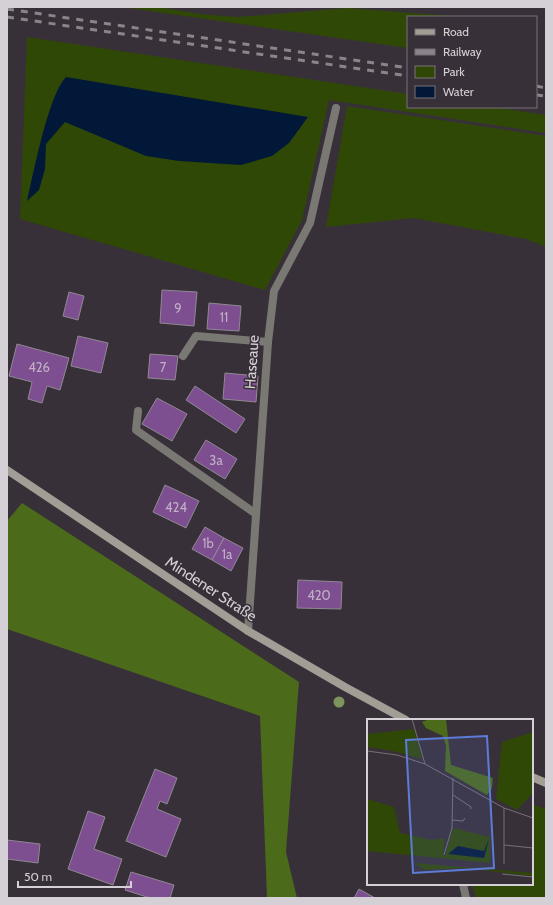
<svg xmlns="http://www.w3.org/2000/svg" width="553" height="905" viewBox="0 0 553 905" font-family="Cabin,sans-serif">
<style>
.green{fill:#304806}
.forest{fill:#4c6b1a}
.water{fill:#021838}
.building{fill:#7e4f90;stroke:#908993}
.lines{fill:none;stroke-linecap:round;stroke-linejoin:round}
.lane{stroke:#7a7873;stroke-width:8}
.street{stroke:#7a7873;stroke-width:8}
.secondary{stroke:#a29e96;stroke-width:8}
.rail{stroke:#8b858b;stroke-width:3;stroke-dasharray:7 7;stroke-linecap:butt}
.tree{fill:#7e945d}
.labels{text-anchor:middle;stroke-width:3;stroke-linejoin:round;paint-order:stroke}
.number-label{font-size:13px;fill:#bfb0c4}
.street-label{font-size:15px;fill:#d5d0d5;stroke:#383038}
.inset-road{fill:none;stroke:#777077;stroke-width:1}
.view{fill:#5d7cd7;fill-opacity:0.15;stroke:#5d7cd7;stroke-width:2}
.inset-edge{fill:none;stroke:#d5d0d5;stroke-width:2}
</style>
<rect width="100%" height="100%" fill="#383038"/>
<path class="green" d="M122,7H158L200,14L238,17L347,8L465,17H408V48Z
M27,37L408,94V107H492L546,115V133L329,100L302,220L265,290L20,219Z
M347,106L546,136V247L526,239L414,218L326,227Z
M532,804L546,809V898H476L472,884H532Z"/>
<path class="forest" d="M22,503L299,682L286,852L297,898H267L260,716L7,629V521Z"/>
<path class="water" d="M66,77L308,117L289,143L272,156L241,165L179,161L146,156L65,122L46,144L45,169L39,190L27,201C34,172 48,96 66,77Z"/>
<path class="building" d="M162,290L197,292L194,326L160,323Z
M69,292L84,296L78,320L63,316Z
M209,303L241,306L239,331L207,329Z
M78,336L108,343L101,373L71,366Z
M17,344L69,358L60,390L47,386L42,403L28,399L32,382L9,376Z
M150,354L178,356L175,380L148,378Z
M225,373L258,376L256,402L223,399Z
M195,386L245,419L236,433L186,400Z
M157,398L187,414L172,441L142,424Z
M206,440L237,459L225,479L194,460Z
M165,485L199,501L186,528L153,512Z
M205,527L224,538L212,560L192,549Z
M224,538L243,548L231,571L212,560Z
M298,580L342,582L341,609L297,608Z
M155,769L177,778L167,804L160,801L157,809L181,819L166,857L126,841Z
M88,811L105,817L94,849L122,859L113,885L68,869Z
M7,840L40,844L38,863L7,859Z
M131,872L174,885L170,898H150L125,890Z
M359,889L375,898H354Z"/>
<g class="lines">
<path class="lane" d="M183,356L196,336L268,342
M138,411L136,430L256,514"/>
<path class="street" d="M248,631L268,342L274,291L310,223L336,108
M463,884L466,898"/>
<path class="secondary" d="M7,470L248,631L345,687L406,720
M532,777L546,783"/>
<path class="rail" d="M7,9L408,68
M7,17L408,76
M536,86L546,88
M536,95L546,96"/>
</g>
<circle class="tree" cx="339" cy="702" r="5.5"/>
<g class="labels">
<g class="number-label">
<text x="178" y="313">9</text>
<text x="224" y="322">11</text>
<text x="39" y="372">426</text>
<text x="163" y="372">7</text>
<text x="216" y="465">3a</text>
<text x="176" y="512">424</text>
<text x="208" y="548">1b</text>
<text x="227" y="559">1a</text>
<text x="319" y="600">420</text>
</g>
<g class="street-label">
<text transform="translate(252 362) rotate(-86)" y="5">Haseaue</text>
<text transform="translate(211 589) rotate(33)" y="5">Mindener Straße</text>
</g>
</g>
<g transform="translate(367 719)">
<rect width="166" height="166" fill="#383038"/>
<path d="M47,10L55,40L26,32L0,28V15ZM166,13V74L150,91L129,80L135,23ZM0,80L27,88L33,114L65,121L78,119L76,137H78L86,109L123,118V144L0,132ZM47,144L166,154V157L98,149L58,151Z" fill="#304806"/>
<path d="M63,0H79L84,46L126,59L125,69L120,76L78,52L79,27L76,17L59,9L55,3Z" fill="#4c6b1a"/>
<path d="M122,120L117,139L81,135L91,127L117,132Z" fill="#021838"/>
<path class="inset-road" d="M45,0L58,45M0,32L30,36L58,45L137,89L166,99M86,76L104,88V90M85,101L96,102L98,99M137,126L166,129M77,136L85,109L86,59M137,145V89M135,155L166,158"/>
<path class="view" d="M120,17L127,149L46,154L39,21Z"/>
<rect width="166" height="166" class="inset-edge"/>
</g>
<rect width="553" height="905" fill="none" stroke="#d5d0d5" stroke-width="16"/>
<rect x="407" y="16" width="130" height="92" fill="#383038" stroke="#777077"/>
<rect x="415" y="29" width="20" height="6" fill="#a29e96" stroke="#777077"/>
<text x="443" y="36" font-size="12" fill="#d5d0d5">Road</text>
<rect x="415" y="49" width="20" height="6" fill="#8b858b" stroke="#777077"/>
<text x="443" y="56" font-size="12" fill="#d5d0d5">Railway</text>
<rect x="415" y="66" width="20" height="12" fill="#304806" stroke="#777077"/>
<text x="443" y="76" font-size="12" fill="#d5d0d5">Park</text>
<rect x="415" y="86" width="20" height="12" fill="#021838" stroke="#777077"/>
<text x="443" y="96" font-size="12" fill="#d5d0d5">Water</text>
<path d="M18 881v6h113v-6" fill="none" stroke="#d5d0d5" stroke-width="2"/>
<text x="24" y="881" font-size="12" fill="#d5d0d5" stroke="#383038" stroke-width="3" paint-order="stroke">50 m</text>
</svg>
